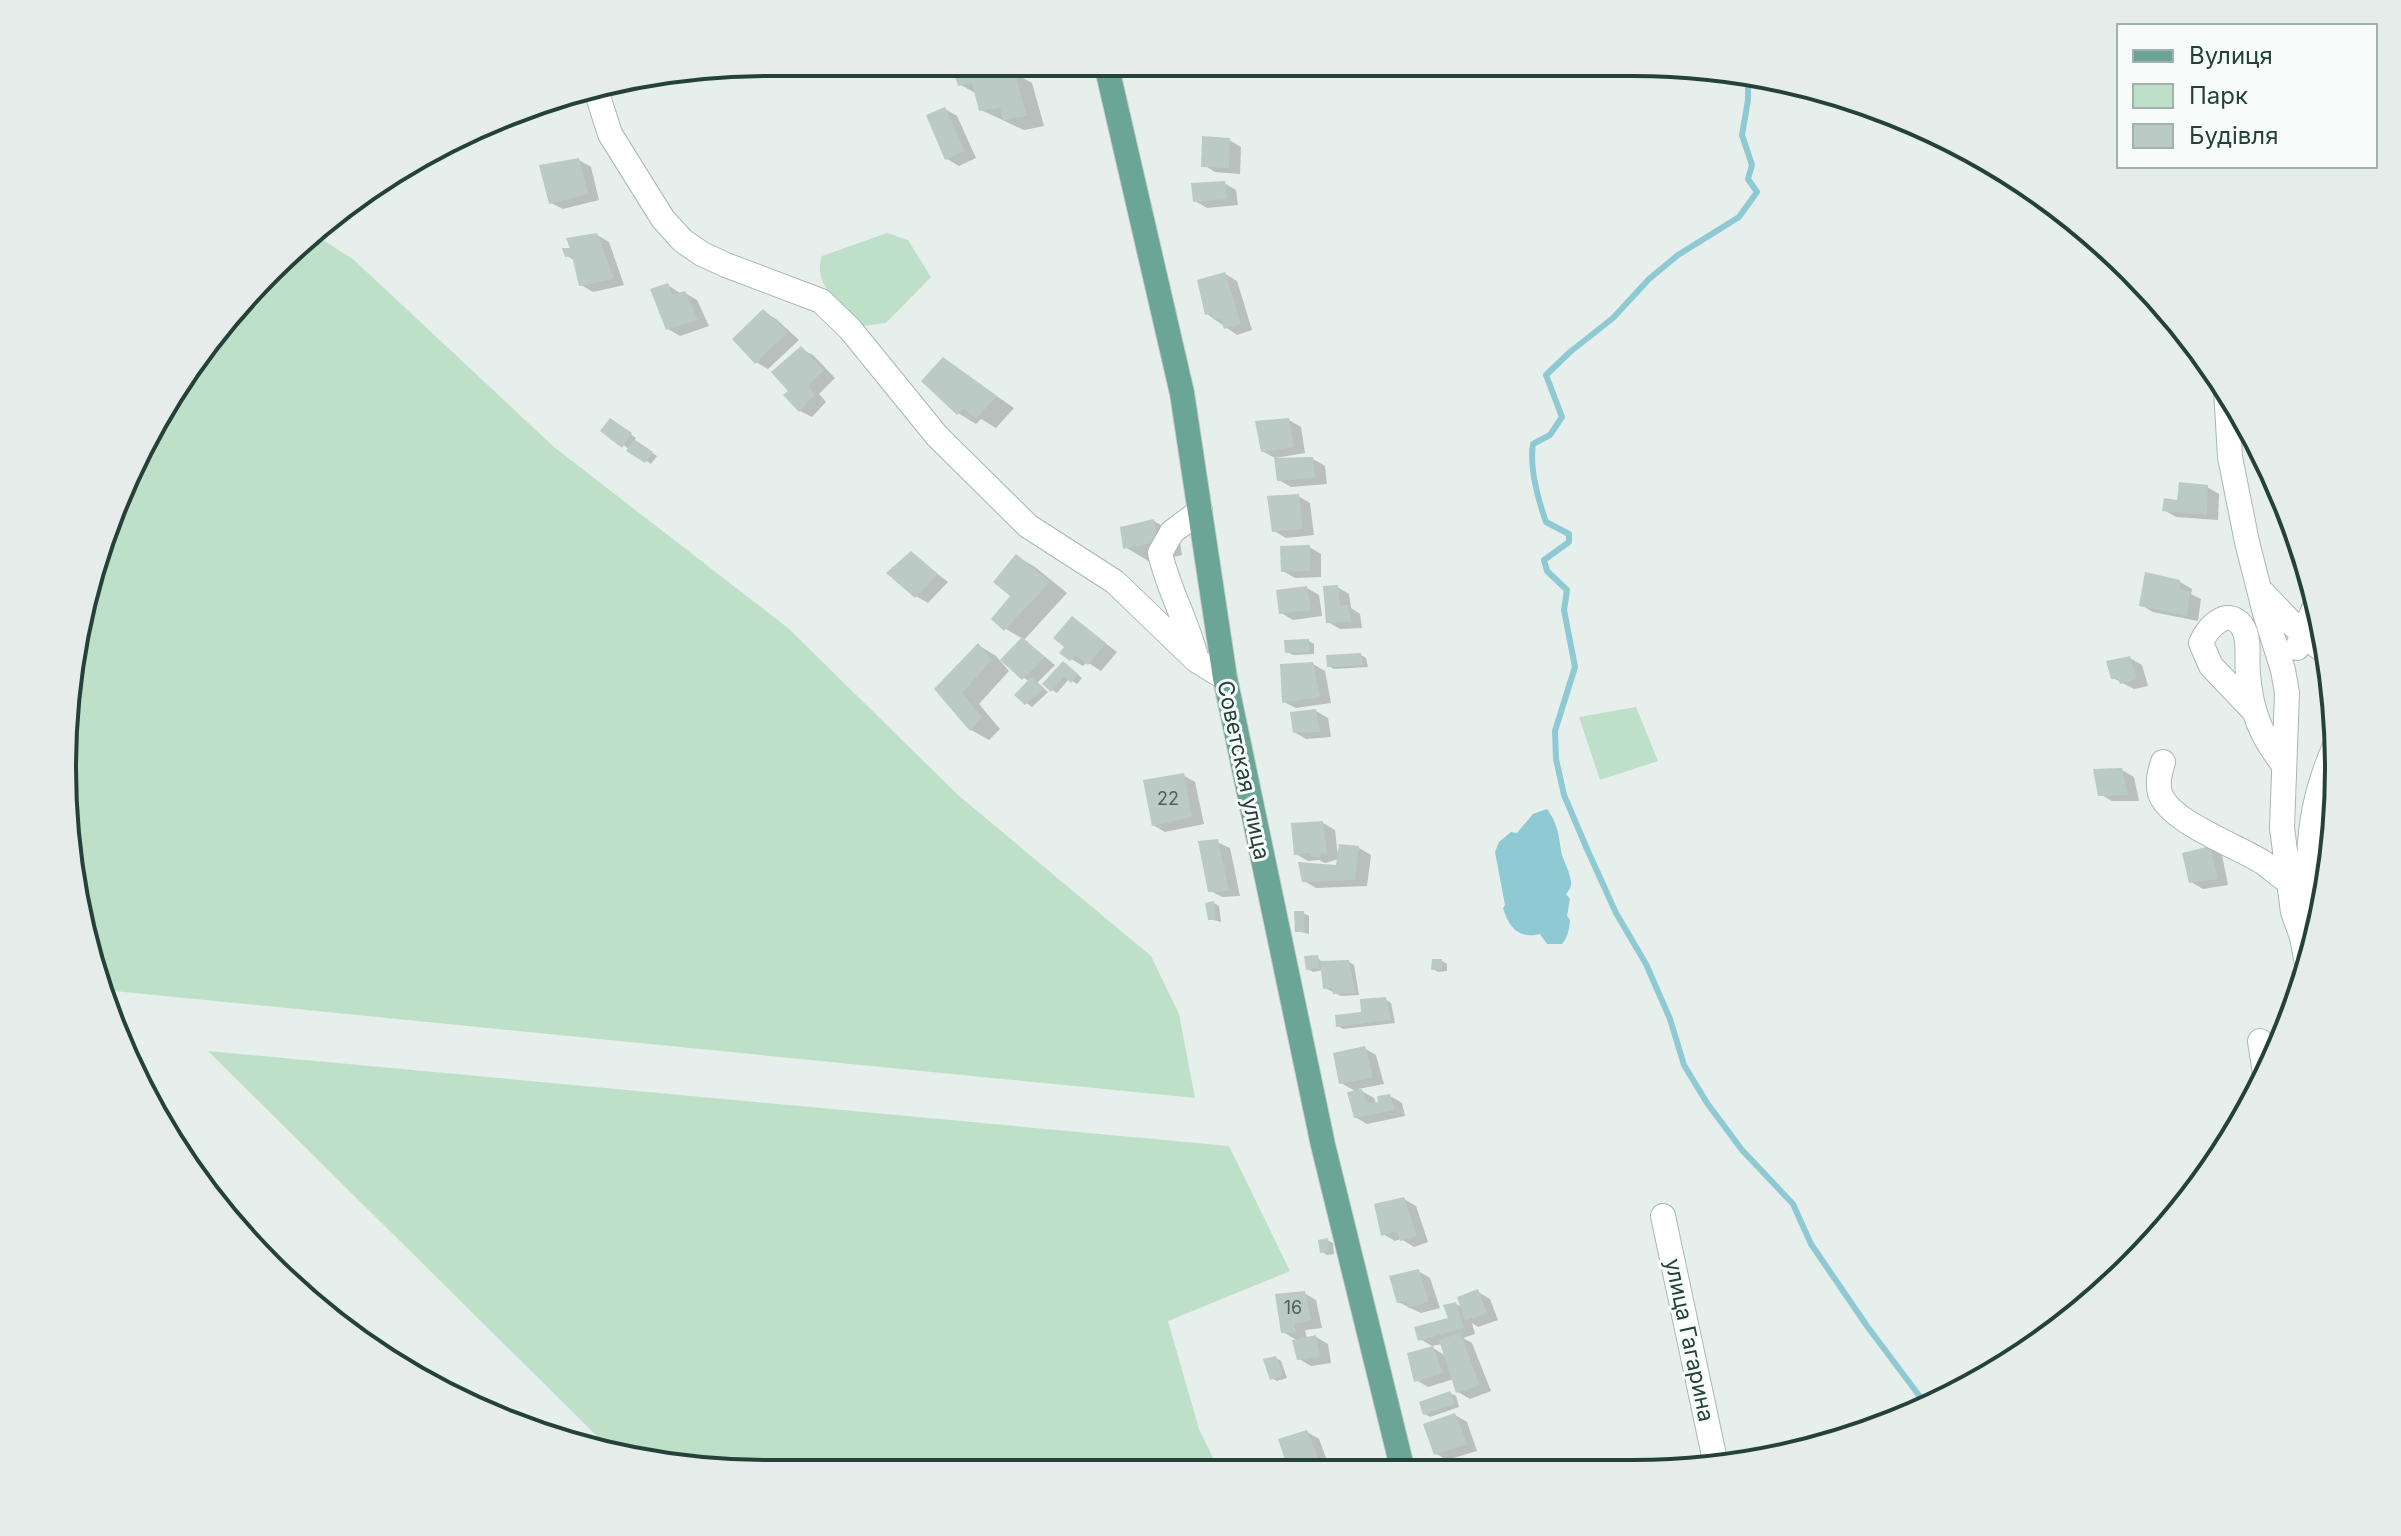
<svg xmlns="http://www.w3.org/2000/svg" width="2401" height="1536" viewBox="0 0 2401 1536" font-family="Inter,sans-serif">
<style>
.green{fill:#bfe0c8}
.water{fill:#8ec9d4}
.shadow{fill:#0003}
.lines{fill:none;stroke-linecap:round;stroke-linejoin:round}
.stream{stroke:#8ec9d4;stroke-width:6}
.building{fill:#bbcac4}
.minor-casing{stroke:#a8b8b2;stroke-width:26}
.major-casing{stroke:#c2cac8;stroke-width:26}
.minor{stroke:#fff;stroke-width:24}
.major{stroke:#6aa596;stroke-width:24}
.labels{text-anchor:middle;stroke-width:6;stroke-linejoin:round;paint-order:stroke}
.number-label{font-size:18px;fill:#4a645c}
.street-label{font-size:22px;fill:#24423a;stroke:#f7fbf9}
.rim{fill:none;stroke:#24423a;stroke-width:4}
</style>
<rect width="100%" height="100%" fill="#e6efeb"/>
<path class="green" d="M887,233L908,240L931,277L886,323L862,326C844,308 811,285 822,256Z
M317,236L354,260L554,447L788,628L958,795L1151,956L1179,1014L1195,1098L104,990L86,951L62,768L100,541L208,338Z
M1636,707L1658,761L1600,780L1579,717Z
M208,1051L1229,1146L1290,1271L1168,1321L1199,1429L1219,1470L676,1468L612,1451Z"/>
<path class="water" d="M1547,809C1557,822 1559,835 1561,851C1563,861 1570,871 1571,882C1571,888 1570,889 1566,894L1570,899L1567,916L1570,920C1569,930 1568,937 1562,944H1547L1540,934C1519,939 1509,928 1503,908L1505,905L1495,852L1499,842L1511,832L1517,833L1533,814Z"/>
<path class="shadow" d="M1131,64L1196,65L1143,73Z
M976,66L996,77L1014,73L1032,83L1044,126L1024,130L981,110L977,94L959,84Z
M945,109L957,116L976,158L959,166L947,159Z
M1229,140L1241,147L1240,174L1215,172L1204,165Z
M579,160L591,167L599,200L563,209L551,203Z
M1224,183L1236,190L1238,205L1207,208L1195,201Z
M597,235L609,242L624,285L593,292L581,285L575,261L566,255Z
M1225,274L1237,281L1252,330L1237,335L1207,314Z
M668,285L681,294L685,293L697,300L709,326L680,336L668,329Z
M764,312L776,319L799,340L768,369L756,362Z
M801,349L813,355L835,378L819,394L826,402L812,417L800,411L790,391Z
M943,359L1014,408L996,428L981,419L976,424L958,413Z
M1289,420L1301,427L1305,453L1275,458L1262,451Z
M611,421L636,438L634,441L657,456L651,464L603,431Z
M1313,459L1325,466L1327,484L1291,487L1279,480Z
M2207,487L2219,494L2218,520L2176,517L2164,510Z
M1298,496L1310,503L1314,535L1286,538L1274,531Z
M1154,521L1179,536L1182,555L1150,562L1125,547Z
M1309,547L1321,554V577L1295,578L1283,571Z
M911,554L948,582L928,603L916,596Z
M1016,556L1035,567L1067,593L1024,640L1055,665L1037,683L1048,692L1032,707L1016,695L1029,681L1024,678L1023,639L1006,629L1013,596Z
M2180,582L2192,589L2191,594L2201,599L2198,621L2153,612L2141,605Z
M1337,587L1349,594L1351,608L1360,614L1362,628L1340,629L1328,622Z
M1307,588L1319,595L1322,616L1293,620L1281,613Z
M1072,618L1117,652L1101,671L1087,662L1083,666L1071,659Z
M1309,641L1314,644V654L1293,655L1287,652Z
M978,645L996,656L1009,671L979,704L1000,729L989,740L971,730L937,689Z
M1361,655L1366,658L1368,667L1334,669L1329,666Z
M2130,658L2142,665L2148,686L2134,689L2113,678Z
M1313,664L1325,671L1331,703L1296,708L1284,702Z
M1069,667L1082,678L1077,684L1069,679L1057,693L1052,690Z
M1316,711L1328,718L1331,737L1306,739L1294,732Z
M2122,770L2134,777L2139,801H2112L2100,794Z
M1183,775L1195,782L1204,824L1165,832L1153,825Z
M1323,823L1335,830L1338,857L1359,848L1371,855L1367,886L1316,888L1304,881L1338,868L1339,859L1325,863L1319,860L1308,861L1296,854Z
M1217,842L1230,848L1240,896L1222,897L1209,890Z
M2210,848L2222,855L2228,885L2203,889L2191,882Z
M1214,903L1219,906L1221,922L1210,919Z
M1303,913L1309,916V934L1297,931Z
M1317,957L1323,963L1349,962L1354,965L1359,995L1341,996L1325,988L1323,970L1313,972L1308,969Z
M1442,961L1447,964V971L1438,972L1433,969Z
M1385,999L1391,1003L1395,1023L1343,1029L1338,1026Z
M1364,1048L1376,1055L1384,1084L1358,1089L1374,1098L1376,1104L1390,1096L1402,1103L1405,1116L1367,1124L1355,1117L1357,1092L1341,1083Z
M1404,1199L1416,1206L1428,1242L1414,1247L1401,1239L1395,1241L1383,1234Z
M1327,1240L1333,1243L1334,1254L1327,1255L1322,1252Z
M1418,1271L1430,1278L1440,1308L1421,1313L1398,1302Z
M1478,1292L1490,1299L1498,1320L1478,1327L1472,1323L1475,1334L1463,1338L1472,1343L1491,1391L1470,1399L1458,1392L1454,1379L1428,1387L1416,1380L1433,1348L1446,1356L1442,1344L1432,1346L1420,1339L1450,1320L1456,1304L1463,1308Z
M1304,1293L1316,1300L1322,1328L1305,1330L1307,1339L1316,1337L1328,1344L1331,1363L1311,1366L1299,1359L1298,1341L1283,1332Z
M1276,1358L1281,1361L1287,1378L1277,1381L1271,1378Z
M1450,1393L1456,1396L1459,1407L1430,1417L1425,1414Z
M1455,1415L1467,1422L1477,1451L1447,1460L1435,1453Z
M1307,1432L1319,1439L1329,1466L1300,1471L1289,1464Z"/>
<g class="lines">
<path class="stream" d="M1748,74V100L1742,135L1752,165L1748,179L1757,192L1739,217L1678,255L1649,279L1613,318L1570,352L1546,375L1562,417L1550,435L1533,444C1529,468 1538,499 1546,522L1569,534V542L1544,560L1547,571L1567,590L1564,610L1575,667L1555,731L1556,759L1564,795L1587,849L1616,913L1646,964L1670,1019L1684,1065L1707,1103L1742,1150L1793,1204L1811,1244L1867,1326L1927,1406"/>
</g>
<path class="building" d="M976,63L981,78L1014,70L1027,116L1003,120L1000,108L979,111L972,83L958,86L953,70Z
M945,107L965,151L945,160L926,115Z
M1202,136L1230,138L1229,168L1201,167Z
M579,158L588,194L549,204L539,165Z
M1225,181L1227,199L1193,202L1191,183Z
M597,233L614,279L579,286L572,256L565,257L562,248H570L566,238Z
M1225,272L1241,324L1224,329L1220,319L1214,320L1212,313L1205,315L1197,280Z
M668,283L672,295L685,291L698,320L666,330L650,289Z
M763,309L788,332L755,364L732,339Z
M801,346L824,370L808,386L815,394L799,412L783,395L788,391L771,372Z
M943,357L997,396L976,419L964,408L957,415L921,381Z
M610,418L632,433L622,448L600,431Z
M1289,418L1294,447L1261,452L1255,421Z
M634,439L653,452L645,463L626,451Z
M1313,457L1315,478L1277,481L1274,458Z
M2179,482L2208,485L2207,515L2162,511L2164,498L2177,500Z
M1299,494L1303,529L1272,532L1267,496Z
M1154,519L1158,542L1123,549L1120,527Z
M1310,545V571L1281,572L1280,546Z
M911,551L938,574L915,598L886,573Z
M1016,554L1050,582L1004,631L991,619L1010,596L993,582Z
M2145,572L2180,580V589L2190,591L2187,616L2139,606Z
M1338,585L1340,605H1349L1351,622L1326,623L1323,586Z
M1307,586L1311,610L1279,614L1276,590Z
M1072,616L1106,643L1088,665L1076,655L1070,661L1059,653L1064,647L1053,638Z
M1022,637L1045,657L1022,680L1000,660Z
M1309,639V652L1285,653L1284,640Z
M978,643L992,660L962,693L982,717L970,731L934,689Z
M1361,653L1363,665L1327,667L1326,655Z
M2130,656L2137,679L2120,684L2118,679H2111L2106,661Z
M1063,661L1078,674L1071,683L1064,676L1051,692L1042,684Z
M1313,662L1320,697L1282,703L1280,664Z
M1031,677L1044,688L1025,705L1014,695Z
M1316,709L1320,732L1293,733L1290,712Z
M2122,768L2128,795L2098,796L2093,769Z
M1184,773L1192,817L1152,826L1143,780Z
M1323,821L1327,853L1320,854L1321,857H1311V853L1294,855L1291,823Z
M1218,839L1229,891L1208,892L1198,841Z
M1339,844L1359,846L1355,880L1302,882L1298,862L1336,865Z
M2210,846L2218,879L2189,883L2182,853Z
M1214,901L1216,920H1208L1205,903Z
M1294,911H1304L1305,932H1295Z
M1318,955L1319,968L1306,970L1304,956Z
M1432,959H1442V969L1431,970Z
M1349,960L1355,993L1333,994L1332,988L1323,989L1320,961Z
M1386,997L1391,1020L1336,1027L1335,1015L1361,1012L1360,999Z
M1365,1046L1373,1078L1339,1084L1333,1053Z
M1362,1089L1367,1103L1378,1102L1377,1096L1390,1094L1395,1110L1354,1118L1347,1092Z
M1404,1197L1417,1236L1400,1241L1397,1231L1381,1236L1374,1204Z
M1328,1238L1329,1252L1320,1253L1318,1240Z
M1419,1269L1429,1302L1408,1308L1406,1301L1397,1303L1389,1276Z
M1478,1289L1487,1313L1465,1321L1457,1297Z
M1305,1291L1311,1321L1294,1324L1296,1332L1281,1333L1275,1294Z
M1456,1302L1464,1328L1418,1341L1414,1327L1448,1318L1443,1305Z
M1460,1333L1480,1385L1456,1393L1439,1340Z
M1316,1335L1320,1357L1297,1360L1292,1340Z
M1433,1346L1443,1373L1414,1382L1407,1353Z
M1276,1356L1283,1375L1270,1380L1263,1359Z
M1450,1391L1455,1404L1423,1415L1419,1402Z
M1455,1413L1467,1444L1434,1455L1423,1424Z
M1307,1430L1319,1460L1287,1466L1278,1439Z"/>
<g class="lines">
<defs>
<path id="minor" d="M596,90L610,134L663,219L683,241L702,254L726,265L821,301L850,329L937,436L1028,526L1115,582L1196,660L1225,678
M2226,389L2230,457L2247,542L2265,613L2283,670L2287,693L2282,828L2293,912L2302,937L2308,969
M2263,593L2303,635L2328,654
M2297,648L2316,604
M1196,657C1187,621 1168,589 1160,553L1172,532L1200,511
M2253,710L2211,666L2201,643C2207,628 2227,606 2242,626C2251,639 2246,659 2248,674C2251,712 2261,736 2284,765
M2163,762C2160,772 2157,782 2160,793C2169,822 2238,846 2264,863C2272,869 2280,876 2289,882
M2310,904L2329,867
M2310,905C2307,845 2310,802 2335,746
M2260,1041L2266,1080
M1663,1216L1716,1465"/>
<path id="major" d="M1106,64L1182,393L1225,678L1323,1145L1403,1471"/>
</defs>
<use href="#minor" class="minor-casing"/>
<use href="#major" class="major-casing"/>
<use href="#minor" class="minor"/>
<use href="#major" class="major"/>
</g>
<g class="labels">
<g class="number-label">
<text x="1168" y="805">22</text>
<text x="1293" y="1314">16</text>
</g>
<g class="street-label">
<text transform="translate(1244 770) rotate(78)" y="8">Советская улица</text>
<text transform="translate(1690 1340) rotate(78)" y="8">улица Гагарина</text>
</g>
</g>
<path d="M0 0H2401V1536H0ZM768 76H1633A692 692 0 0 1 2325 768V768A692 692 0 0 1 1633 1460H768A692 692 0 0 1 76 768V768A692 692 0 0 1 768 76Z" fill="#e6ecea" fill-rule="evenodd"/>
<path class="rim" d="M768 76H1633A692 692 0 0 1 2325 768V768A692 692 0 0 1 1633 1460H768A692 692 0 0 1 76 768V768A692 692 0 0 1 768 76Z"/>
<rect x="2117" y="24" width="260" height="144" fill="#f7fbf9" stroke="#a3b1ad" stroke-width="2"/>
<rect x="2133" y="50" width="40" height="12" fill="#6aa596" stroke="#a3b1ad" stroke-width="2"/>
<text x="2189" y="64" font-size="24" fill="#24423a">Вулиця</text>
<rect x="2133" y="84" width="40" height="24" fill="#bfe0c8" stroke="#a3b1ad" stroke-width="2"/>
<text x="2189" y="104" font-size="24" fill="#24423a">Парк</text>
<rect x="2133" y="124" width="40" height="24" fill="#bbcac4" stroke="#a3b1ad" stroke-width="2"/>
<text x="2189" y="144" font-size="24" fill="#24423a">Будівля</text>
</svg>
